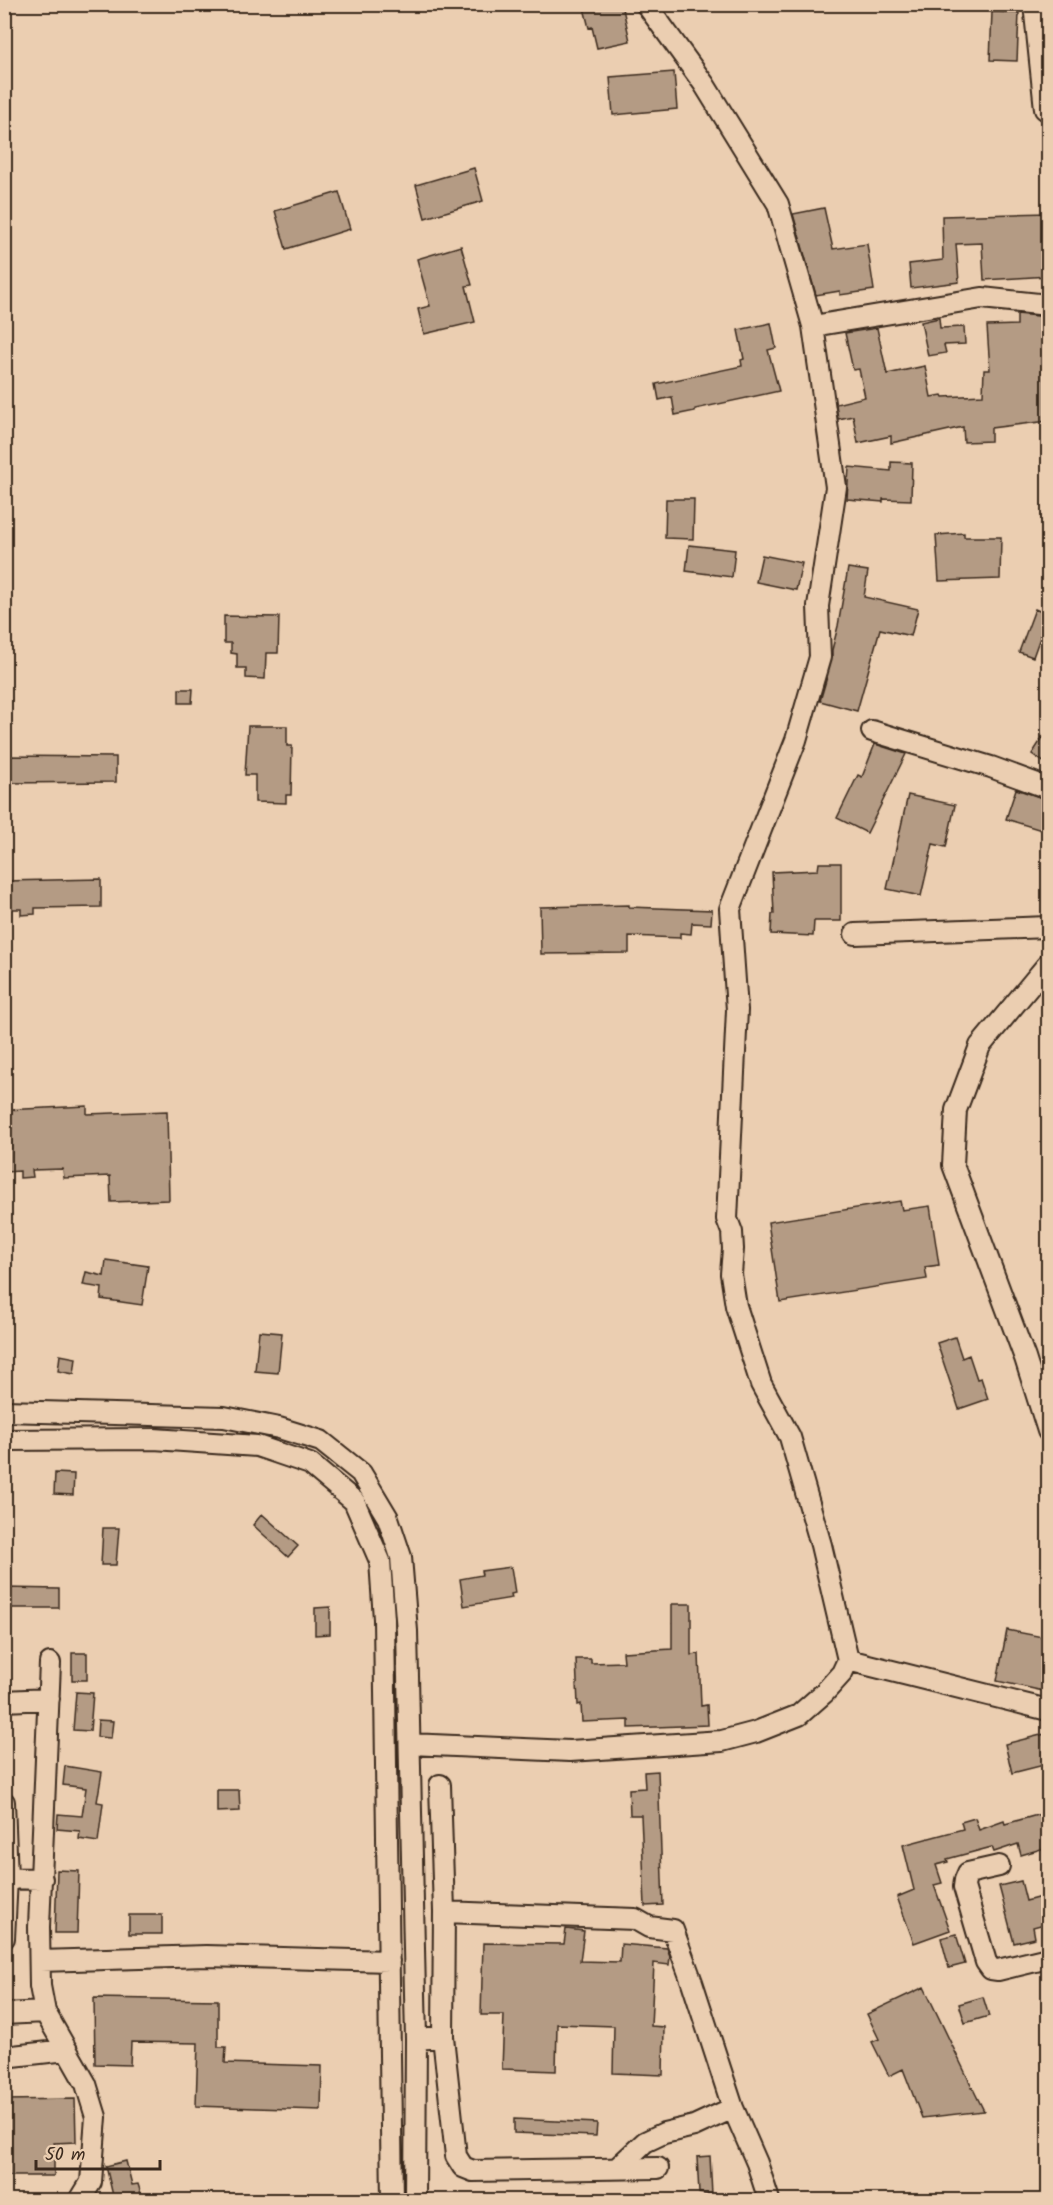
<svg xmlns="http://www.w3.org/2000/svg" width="1053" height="2205" viewBox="0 0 1053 2205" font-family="Kalam,sans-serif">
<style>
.building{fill:#b49b84;stroke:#3b2a1e;stroke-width:1.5}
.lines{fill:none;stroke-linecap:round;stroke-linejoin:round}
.minor-casing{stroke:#3b2a1e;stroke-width:24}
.minor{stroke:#ebceb1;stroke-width:20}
</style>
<rect width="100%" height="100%" fill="#ebceb1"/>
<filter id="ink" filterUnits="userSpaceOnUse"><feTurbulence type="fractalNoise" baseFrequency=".0167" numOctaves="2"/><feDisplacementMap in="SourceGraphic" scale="12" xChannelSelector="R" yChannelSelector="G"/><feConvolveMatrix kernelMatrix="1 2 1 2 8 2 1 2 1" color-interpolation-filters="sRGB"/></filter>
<g filter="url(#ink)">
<path class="building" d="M583,4H622L630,41L597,48L592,27L589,28Z
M992,12L1019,13L1017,61L990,60Z
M674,72L677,109L613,115L610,77Z
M474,168L483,201L425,218L416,185Z
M339,192L350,229L286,249L275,211Z
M824,208L833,249L867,244L874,290L840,295V291L816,295L793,214Z
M1048,213V276L984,280L982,243L956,244L959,282L911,288L909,264L943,260L942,216Z
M461,246L472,285L466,286L475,322L424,334L418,309L430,306L417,259Z
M1017,314L1048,317V421L991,428V441L964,442L963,427L891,443V436L858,443L853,416L838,419L836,404L865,397L859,369L853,370L845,333L877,328L887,374L925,366L931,397L942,395L943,397L983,395L984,370H990L987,326L1017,325Z
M939,318L940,328L964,327L965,344L944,345L946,353L928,356L921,322Z
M771,323L776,348L768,350L779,391L695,409V411L675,415L672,397L659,400L656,384L742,366L741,360L744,359L738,330Z
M891,462L912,463L911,500L883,499V502L847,499L849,467L891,471Z
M666,499H694L693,539L665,538Z
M964,533V537H1001L1000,579L939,581L936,535Z
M689,545L735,550L732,577L686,571Z
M762,555L802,563L796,590L756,582Z
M848,568L868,571L864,597L918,609L911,636L880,629L857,711L820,701L832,660V650L838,626Z
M1035,609L1048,615L1033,657L1019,652Z
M224,616L279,617L278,653H266L265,679L246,678V668H237V654L231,653V643H224Z
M179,689H193L192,703H179Z
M248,726H287V746H292L291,795H286V803L255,802V775H245Z
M1048,729V765L1032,754Z
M875,744L906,754L867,833L837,818L858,775L862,777Z
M4,756L116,757V782L4,783Z
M1016,789L1048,800V832L1006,819Z
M908,795L955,805L946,847L933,844L921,896L887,889Z
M819,863H841V921H814L813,936L771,934L772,914H774L772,872L818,870Z
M101,879V907L35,908V914L21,915V909H4V881Z
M629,905V907L712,910L711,924L692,923L691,934L680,933V938L629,936V953L541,954L540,907Z
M87,1106V1114L167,1111L169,1200L111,1202L110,1176L64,1178L63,1169L32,1170L33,1177L20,1178V1171L4,1172V1110Z
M900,1201L902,1210L930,1206L939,1265L925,1267L927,1279L780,1302L768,1222Z
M106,1260L148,1266L142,1305L101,1299L102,1288L83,1285L86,1272L104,1276Z
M259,1331L282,1333L278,1373L255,1371Z
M955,1337L962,1358L969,1355L977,1379L981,1378L988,1399L959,1409L937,1343Z
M60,1355L76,1358L74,1374L58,1371Z
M55,1473L74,1474L73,1495L54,1494Z
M262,1514L298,1546L288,1557L253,1525Z
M103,1528H119L116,1565H101Z
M511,1567L515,1593L511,1594L512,1598L464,1606L460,1579L482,1575L481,1571Z
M4,1588L59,1589V1608H4Z
M672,1604H691V1655L699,1654L701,1706L707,1705L708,1725L629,1728V1720L582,1722L581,1704L578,1705L576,1659H591V1663L624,1662L623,1652L672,1649Z
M330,1607V1634L315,1635V1608Z
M1007,1630L1048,1638V1692L997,1681Z
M72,1653H87V1680H72Z
M76,1692L93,1693L90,1731L73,1730Z
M98,1720L113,1721L111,1738L97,1737Z
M1045,1734L1048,1746V1764L1012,1773L1005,1744Z
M65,1766L102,1772L97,1802L103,1803L98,1842L79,1839L80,1831L57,1829L58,1814L82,1816L86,1788L63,1785Z
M658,1771L663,1905L645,1906L641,1815H630L629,1789L645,1788L644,1772Z
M217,1790H239L240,1811L217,1812Z
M1048,1812V1847L1021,1855L1018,1844L994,1852L992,1847L947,1859L948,1862L936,1865L942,1883L934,1885L950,1930L914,1943L897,1897L914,1890L903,1845L963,1829L961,1822L975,1818L979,1830L1004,1821L1005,1824Z
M57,1870L79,1871L77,1933H55Z
M1021,1881L1026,1901L1048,1895V1923L1033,1927L1035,1938L1014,1943L999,1886Z
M129,1915H162V1934H129Z
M566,1929L584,1931L580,1961L620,1962L621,1944L667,1948L670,1956L669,1965L654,1963L651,2026L664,2027L663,2075L613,2073L614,2026L557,2024L556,2071L502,2069L504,2015H481L483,1943L564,1944Z
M956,1934L965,1964L949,1968L941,1938Z
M924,1987L976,2095L984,2111L922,2118L903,2069L889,2076L872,2042L879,2039L867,2014Z
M983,1997L989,2016L965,2023L959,2004Z
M94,1998L218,2000V2047H226L225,2063L322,2066L321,2110L196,2106L198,2043L131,2042L130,2065L95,2064Z
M75,2099L76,2142L54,2143V2176H4V2100Z
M514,2119L597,2123L596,2136L514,2133Z
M710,2156L712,2195L699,2193L697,2157Z
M126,2161L132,2185L138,2184L143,2200H114L106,2166Z"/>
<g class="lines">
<defs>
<path id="minor" d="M646,4L704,84L778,204L813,326
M1034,4L1045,109L1048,111
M872,731L991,767L1048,788
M855,934L1048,927
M1048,964L980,1046L956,1110L953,1165L1025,1358L1048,1431
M4,1411L224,1417L279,1428L321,1441L361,1473L388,1518L401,1557L407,1631L416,2039L415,2200
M4,1440L154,1439L257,1446L310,1464L354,1501L380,1561L384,1619L392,2200
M848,1660L1048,1710
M50,1663L39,1927L40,1986L45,2012L86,2084L96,2117L91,2182L80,2200
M4,1701L49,1699
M410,1744L570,1751L722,1741L756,1732L799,1715L824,1693L842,1673L848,1660L821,1545L790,1437L761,1384L736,1306L731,1274L733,1249L732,1232L727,1219L737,1010L730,909L796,740L820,657L818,606L836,487L813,326L982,298L1048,305
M440,1785L444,1912
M4,1802L7,1878
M999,1866L968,1873L965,1880L964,1887L986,1962L991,1969L998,1970L1048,1958
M4,1938L7,1878L42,1879
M40,1961L206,1956L389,1961
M4,2014L45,2012
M443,2037L456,2156L463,2167L473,2171L658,2168
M416,2039L443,2037L444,1912L635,1919L649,1927L673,1930L692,1982L733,2108L757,2163L769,2200
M4,2057L67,2050
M617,2168L645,2142L664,2133L694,2126L733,2108"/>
</defs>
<use href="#minor" class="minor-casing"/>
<use href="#minor" class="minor"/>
</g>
</g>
<rect width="1053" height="2205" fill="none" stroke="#ebceb1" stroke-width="24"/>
<rect x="12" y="12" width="1029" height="2181" fill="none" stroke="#3b2a1e" stroke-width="2" filter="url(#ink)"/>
<path d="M36 2160v9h124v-9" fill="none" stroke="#3b2a1e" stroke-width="3"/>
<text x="45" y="2160" font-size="18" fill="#3b2a1e" stroke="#ebceb1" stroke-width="4.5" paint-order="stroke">50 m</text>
</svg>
